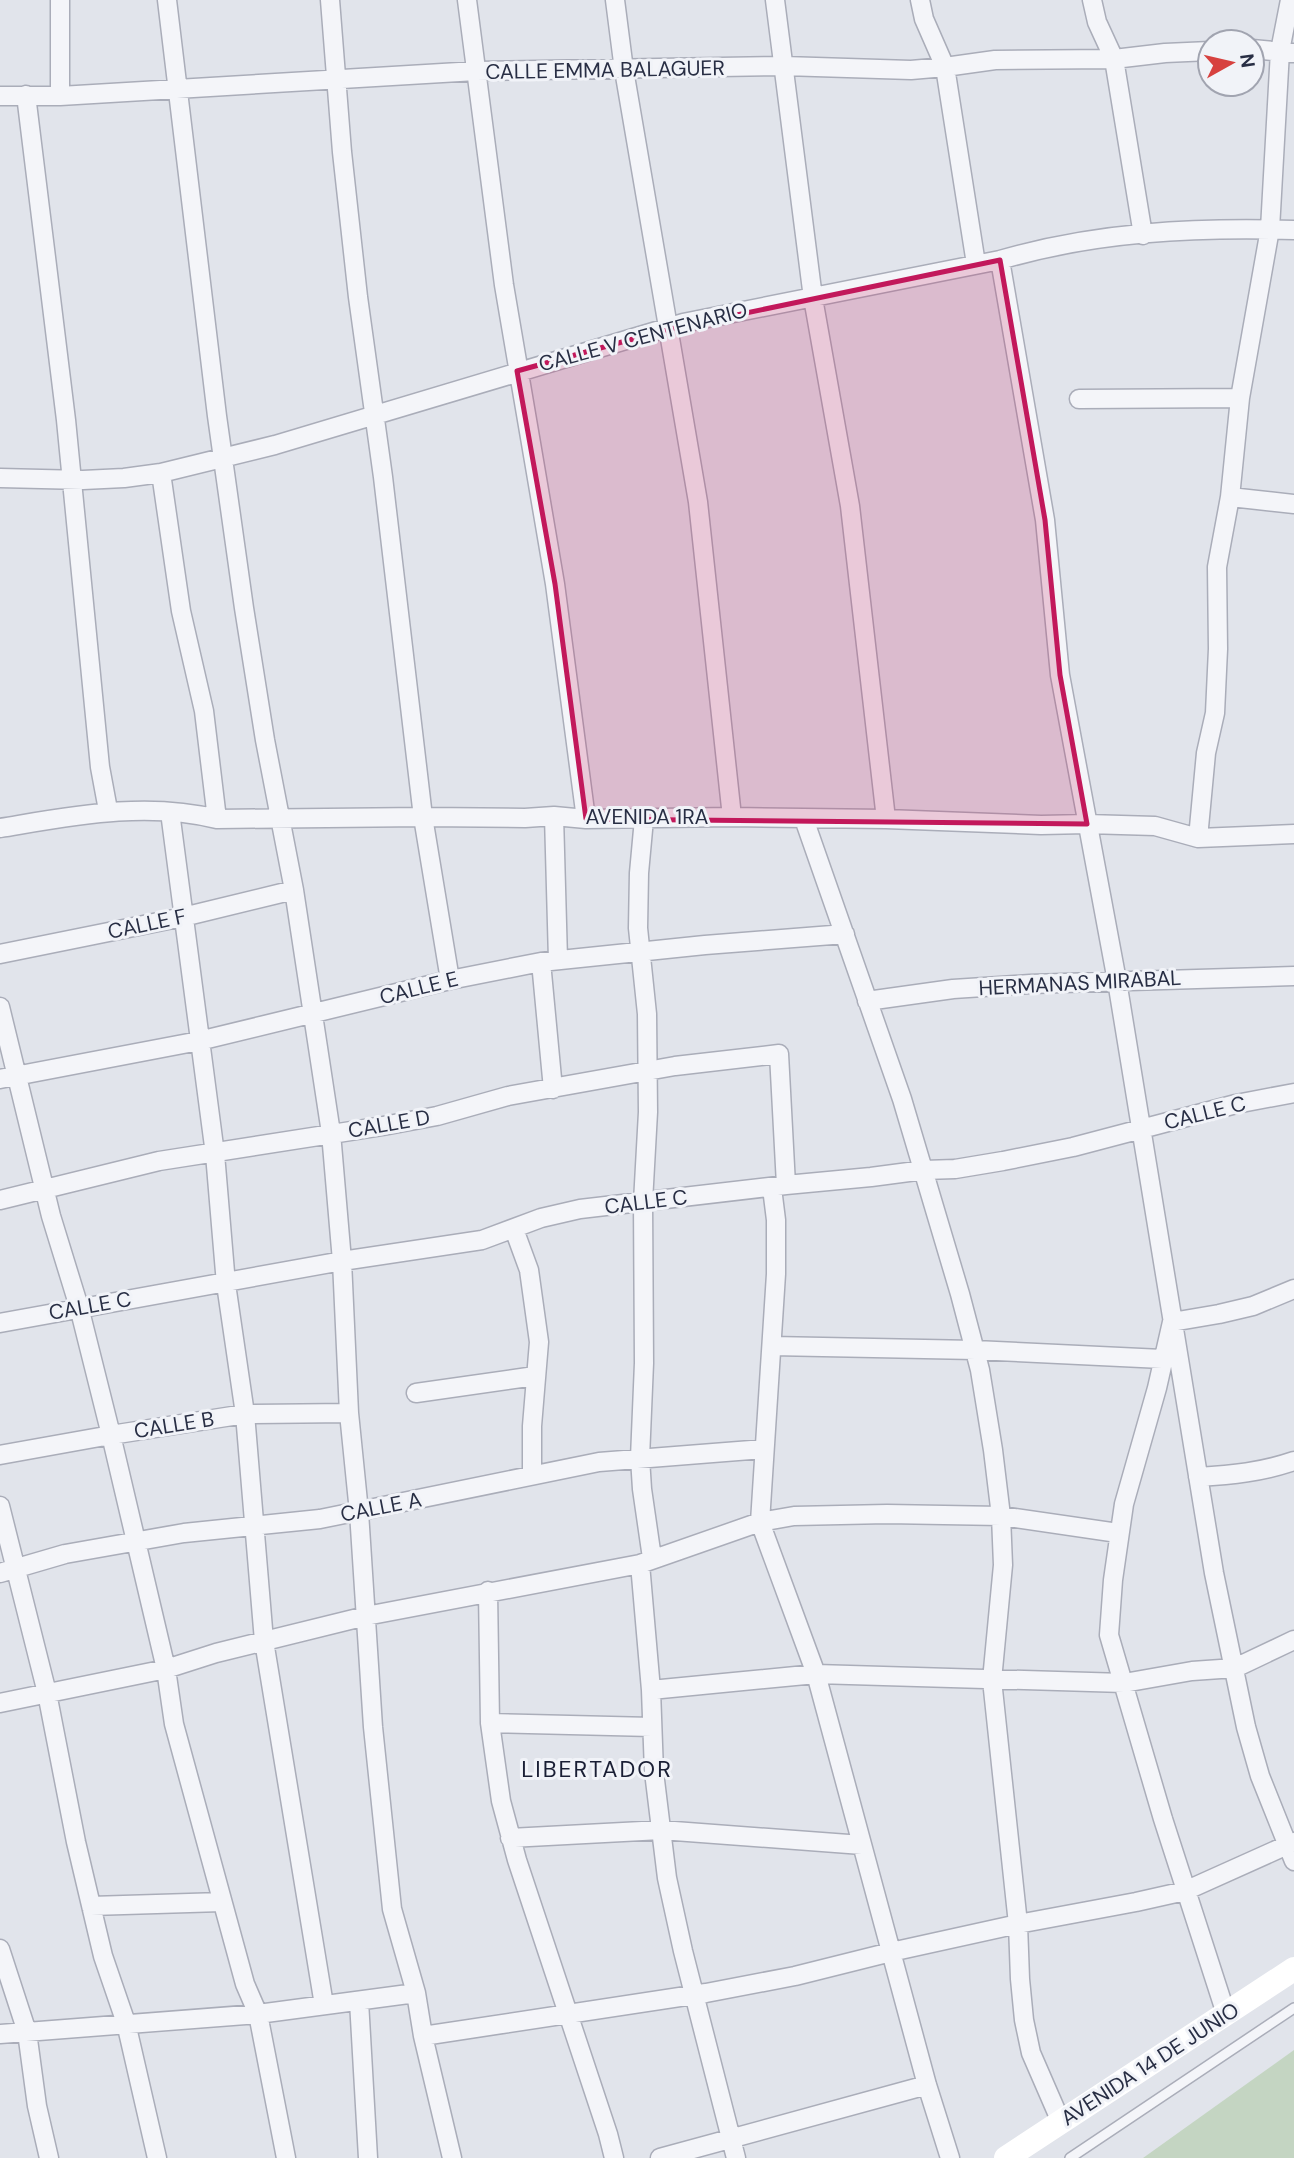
<svg xmlns="http://www.w3.org/2000/svg" width="1294" height="2158" viewBox="0 0 1294 2158" font-family="'DM Sans',sans-serif">
<style>
.green{fill:#c4d5c2}
.lines{fill:none;stroke-linecap:round;stroke-linejoin:round}
.lane-casing{stroke:#aaadb9;stroke-width:12}
.street-casing{stroke:#aaadb9;stroke-width:21}
.lane{stroke:#f4f5f9;stroke-width:9}
.street{stroke:#f4f5f9;stroke-width:18}
.secondary{stroke:#fff;stroke-width:24}
.marked{fill:#c2185b;fill-opacity:0.2;stroke:#c2185b;stroke-width:5;stroke-linejoin:round}
.labels{text-anchor:middle;stroke-width:6;stroke-linejoin:round;paint-order:stroke}
.street-label{font-size:21px;fill:#282e44;stroke:#f1f3f8}
.neighbourhood-label{font-size:23px;letter-spacing:2px;fill:#1a1f35;stroke:#f1f3f8}
</style>
<rect width="100%" height="100%" fill="#e1e4eb"/>
<path class="green" d="M1294,2050V2158H1143Z"/>
<g class="lines">
<defs>
<path id="lane" d="M1070,2158L1294,2008"/>
<path id="street" d="M60,0V96
M167,0L217,416L244,608L265,740L294,890L331,1133L342,1261L349,1413L359,1512L373,1727L392,1909L416,1993L423,2036L452,2158
M330,0L342,152L358,297L383,477L423,817L450,980
M467,0L504,285L555,584L586,819
M615,0L624,70L698,502L732,817
M775,0L813,298L850,506L886,819
M920,0L924,19L945,67L976,264
M1092,0L1097,22L1114,59L1143,235
M1252,49L1294,53
M26,95L66,420L100,767L108,810
M0,96H60L476,71L784,66L911,70L945,67L995,60L1114,59L1165,53L1210,51
M1000,260L1045,520L1060,675L1117,981L1214,1573L1246,1727L1260,1776L1294,1861
M1079,399L1240,398
M161,473L181,611L204,711L217,819
M0,478L83,480L124,478L161,473L275,445L683,323L1000,260C1095,232 1195,227 1294,230
M1230,497L1294,504
M170,812L215,1154L226,1284L245,1414L264,1641L324,2005
M554,816L558,960
M644,819L639,873L638,928L647,1014L648,1112L643,1202L644,1363L640,1458L642,1489L652,1558
M804,819L902,1099L960,1294L980,1370L993,1450L1001,1516L1003,1565L992,1680L1018,1924L1020,1979L1024,2020L1031,2053L1061,2122
M0,828C73,816 145,801 217,819L423,817L525,818L554,816L586,819L732,817L886,819L1041,825L1087,824L1155,826L1198,838L1294,834
M1198,838L1206,753L1215,713L1218,649L1217,567L1230,497L1240,398L1270,229L1280,51L1290,0
M0,954L183,917L294,890
M541,962L553,1089
M867,1001L953,989L1030,984L1294,976
M0,1007L51,1216L79,1307L111,1435L166,1669L174,1724L245,1984L258,2014L286,2158
M0,1079L199,1041L450,980L541,962L705,945L845,934
M772,1188L776,1220V1274L760,1522L816,1674L927,2085L950,2158
M0,1200L159,1161L383,1126L437,1116L508,1096L675,1066L779,1054L786,1185
M514,1229L529,1270L539,1342L532,1426V1475
M0,1323L342,1261L482,1240L541,1218L580,1209L786,1185L871,1177L924,1170L955,1169L1003,1161L1073,1147L1236,1104L1294,1093
M772,1346L975,1350L1162,1359
M416,1393L535,1376
M0,1455L111,1435L245,1414L349,1413
M1198,1477C1232,1475 1262,1472 1294,1461
M0,1506L47,1693L76,1842L103,1956L126,2023L157,2158
M640,1564L651,1690L654,1772L667,1878L683,1951L736,2158
M0,1573L65,1554L184,1533L320,1519L599,1462L764,1449
M488,1591L490,1723L501,1801L517,1860L608,2134L614,2158
M651,1690L816,1674L1124,1683L1192,1671L1235,1668L1294,1640
M0,1703L166,1669L216,1653L366,1616L640,1564L760,1522L794,1516L887,1514L1001,1516L1118,1533
M490,1723L652,1727
M510,1838L661,1830L862,1845
M91,1906L222,1902
M0,1949L27,2032L37,2106L49,2158
M359,2001L368,2158
M1226,2014L1163,1819L1109,1635L1113,1580L1124,1504L1157,1388L1172,1322L1219,1314L1253,1306L1294,1289
M0,2034L258,2014L416,1993
M423,2036L706,1993L795,1976L891,1952L1018,1924L1136,1902L1185,1891L1294,1842
M660,2158L927,2085"/>
</defs>
<use href="#lane" class="lane-casing"/>
<use href="#street" class="street-casing"/>
<use href="#lane" class="lane"/>
<use href="#street" class="street"/>
<path class="secondary" d="M1006,2158L1294,1969"/>
</g>
<path class="marked" d="M1000,260L1045,520L1060,675L1087,824L586,819L555,584L517,371L669,329Z"/>
<g class="labels">
<g class="street-label">
<text transform="translate(605 70) rotate(-1)" y="7">CALLE EMMA BALAGUER</text>
<text transform="translate(643 337) rotate(-15)" y="7">CALLE V CENTENARIO</text>
<text x="647" y="824">AVENIDA 1RA</text>
<text transform="translate(147 924) rotate(-12)" y="7">CALLE F</text>
<text transform="translate(1080 983) rotate(-3)" y="7">HERMANAS MIRABAL</text>
<text transform="translate(419 988) rotate(-14)" y="7">CALLE E</text>
<text transform="translate(1205 1113) rotate(-14)" y="7">CALLE C</text>
<text transform="translate(389 1124) rotate(-10)" y="7">CALLE D</text>
<text transform="translate(646 1202) rotate(-7)" y="7">CALLE C</text>
<text transform="translate(90 1306) rotate(-10)" y="7">CALLE C</text>
<text transform="translate(174 1425) rotate(-9)" y="7">CALLE B</text>
<text transform="translate(381 1507) rotate(-11)" y="7">CALLE A</text>
<text transform="translate(1150 2064) rotate(-33)" y="7">AVENIDA 14 DE JUNIO</text>
</g>
<g class="neighbourhood-label">
<text x="597" y="1777">LIBERTADOR</text>
</g>
</g>
<g transform="translate(1231 63) rotate(82)"><circle r="33" fill="#f1f3f8" stroke="#a1a4b0" stroke-width="2"/>
<path d="M0-5L12 26L0 18L-12 26Z" fill="#d7413f"/>
<text y="-10" font-size="19" font-weight="bold" text-anchor="middle" fill="#282e44">N</text>
</g>
</svg>
